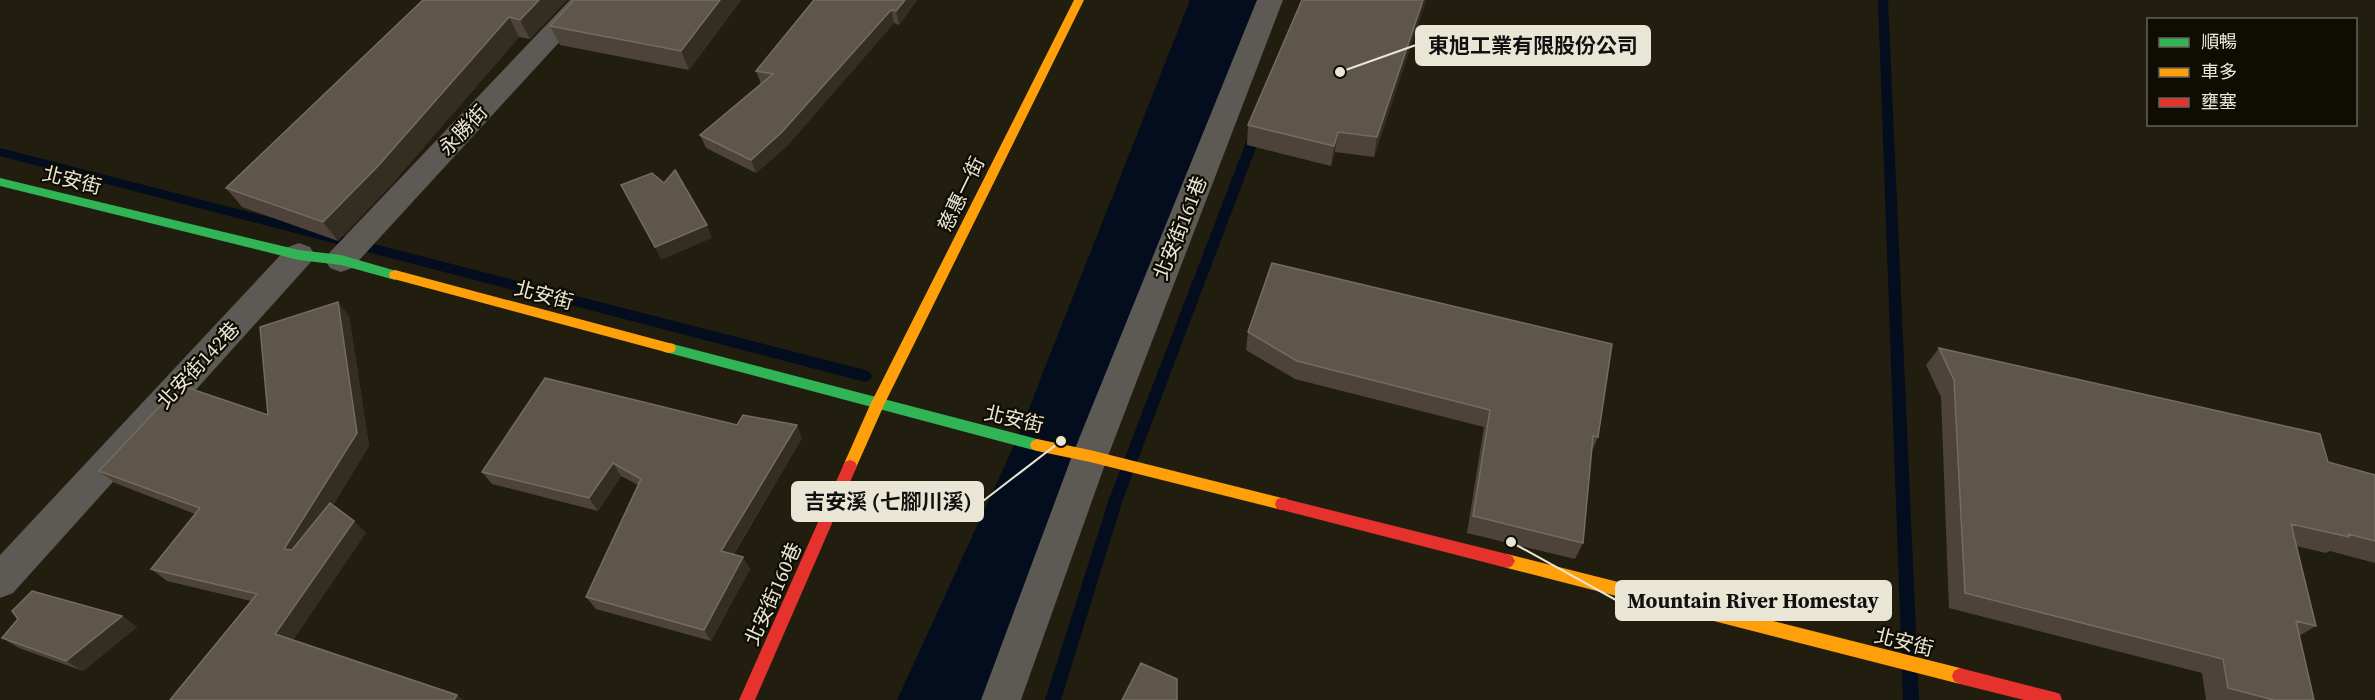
<svg xmlns="http://www.w3.org/2000/svg" width="2375" height="700" viewBox="0 0 2375 700" font-family="'Source Serif 4','Noto Sans TC',serif">
<style>
.lines{fill:none;stroke-linecap:round;stroke-linejoin:round}
.stream{fill:#030d1e;fill-rule:evenodd}
.river{fill:#030d1e;fill-rule:evenodd}
.street{fill:#5d5955;fill-rule:evenodd}
.fast{fill:#30b455;fill-rule:evenodd}
.slow{fill:#ff9f0a;fill-rule:evenodd}
.jam{fill:#e5322d;fill-rule:evenodd}
.wall{fill:#4d433b}
.shaded-wall{fill:#342d22}
.building{fill:#5e554b;stroke:#746c61;stroke-width:1.5}
.labels{text-anchor:middle;stroke-width:4.5;stroke-linejoin:round;paint-order:stroke}
.street-label{font-size:20px;fill:#eae6d6;stroke:#0f0c03}
.leader{fill:none;stroke:#eae6d6;stroke-width:2}
.callout-dot{fill:#eae6d6;stroke:#0f0c03;stroke-width:2}
.callout{fill:#eae6d6;stroke:#eae6d6;stroke-width:2}
.callout-label{font-size:21px;text-anchor:middle;font-weight:bold;fill:#111}
</style>
<rect width="100%" height="100%" fill="#211e0f"/>
<g class="lines">
<path class="stream" d="M1878,0H1888L1919,700H1903Z
M1257,125L1263,129L1123,499L1061,700H1045L1109,499L1251,129Z
M0,148L865,370L870,372L872,376L870,380L865,382L0,156Z"/>
<path class="river" d="M1190,0H1258L1106,441L999,700H897L1016,441Z"/>
<path class="street" d="M570,0H598L352,268L341,272L330,268L325,260L330,252Z
M1257,0H1283L1108,456L1021,700H981L1072,456Z
M299,243L310,247L315,255L310,263L13,593L0,598V555L288,247Z"/>
<path class="fast" d="M0,178L299,250L341,255L400,272L401,275L395,280L341,265L299,260L0,186Z
M669,343L1037,439L1042,441L1044,445L1042,449L1037,451L669,353L664,352L662,348L664,344Z"/>
<path class="slow" d="M1074,0H1084L884,405L855,470L850,472L845,470L843,466L870,405Z
M395,270L669,343L674,344L676,348L674,352L669,353L390,278L389,275L390,272Z
M1037,439L1090,450L1282,498L1287,499L1289,504L1287,509L1282,510L1090,462L1037,451L1032,449L1030,445L1032,441Z
M1507,554L1960,668L1966,671L1968,676L1966,681L1960,684L1507,568L1502,566L1499,561L1502,556Z"/>
<path class="jam" d="M850,460L855,462L857,466L755,700H739L843,466L845,462Z
M1282,498L1507,554L1512,556L1515,561L1512,566L1507,568L1282,510L1277,509L1275,504L1277,499Z
M1960,668L2054,692L2060,694L2062,700H2024L1960,684L1954,681L1952,676L1954,671Z"/>
</g>
<path class="wall" d="M423,0H567L530,39L519,37L391,185L338,241L242,207L226,188Z
M741,0L689,70L560,45L550,26Z
M814,0H917L899,25L894,23L787,146L756,173L706,148L700,135L761,84L756,71Z
M1426,0L1374,157L1335,152L1331,166L1247,145L1248,125Z
M349,316L369,446L333,505L366,533L170,700L251,601L167,581L151,569L195,514L115,483L99,471L268,415Z
M1248,332L1598,437L1592,451L1583,543L1575,559L1467,533L1484,427L1295,379L1246,350Z
M1939,348L2328,462L2375,475V563L2330,551L2326,553L2296,546L2316,626L2299,636L2314,700H2206L2202,673L1949,608L1941,397L1926,365Z
M737,425L802,438L734,554L743,557L750,569L711,641L596,609L586,597L638,485L621,476L598,511L492,484L482,472Z
M122,616L137,627L83,671L19,648L2,638Z"/>
<path class="shaded-wall" d="M539,0H567L530,39L520,20Z
M720,0H741L689,70L681,51Z
M905,0H917L899,25L896,11Z
M1423,0H1426L1374,157L1377,137Z
M891,10L894,23L787,146L756,173L751,160Z
M509,17L519,37L391,185L338,241L323,222Z
M1338,132L1335,152L1331,166L1334,146Z
M707,225L712,238L661,260L655,247Z
M338,302L349,316L369,446L298,561L284,549Z
M797,425L802,438L728,563L721,551Z
M613,463L621,476L598,511L589,498Z
M354,521L366,533L290,645L275,634Z
M743,557L750,569L711,641L704,630Z
M122,616L137,627L83,671L66,661Z
M457,695L463,700H454Z"/>
<path class="building" d="M423,0H539L520,20L509,17L378,166L323,222L226,188Z
M574,0H720L681,51L550,26Z
M814,0H905L896,11L891,10L782,132L751,160L700,135L773,74L756,71Z
M1302,0H1423L1377,137L1338,132L1334,146L1248,125Z
M675,170L707,225L655,247L621,185L652,173L664,183Z
M1272,263L1612,344L1598,437L1593,436L1583,543L1473,516L1490,410L1297,361L1248,332Z
M338,302L357,433L284,549L292,550L330,503L354,521L275,634L457,695L454,700H170L257,594L151,569L200,508L99,471L180,385L268,415L260,327Z
M1939,348L2320,434L2328,462L2375,475V541L2348,534L2349,537L2291,524L2316,626L2296,621L2314,700H2274L2228,688L2223,659L1965,593L1954,380Z
M545,378L737,425L743,415L797,425L721,551L743,557L704,630L586,597L641,479L613,463L589,498L482,472Z
M32,591L122,616L66,661L2,638L18,619L12,611Z
M1141,663L1177,679V700H1122Z"/>
<g class="labels">
<g class="street-label">
<text transform="translate(463 130) rotate(-47)" y="7">永勝街</text>
<text transform="translate(72 180) rotate(14)" y="7">北安街</text>
<text transform="translate(961 194) rotate(-64)" y="7">慈惠一街</text>
<text transform="translate(1180 228) rotate(-68)" y="7">北安街161巷</text>
<text transform="translate(544 295) rotate(15)" y="7">北安街</text>
<text transform="translate(198 365) rotate(-47)" y="7">北安街142巷</text>
<text transform="translate(1014 419) rotate(13)" y="7">北安街</text>
<text transform="translate(773 594) rotate(-66)" y="7">北安街160巷</text>
<text transform="translate(1904 642) rotate(14)" y="7">北安街</text>
</g>
</g>
<path class="leader" d="M1340 72L1416 45M1061 441L983 501M1511 542L1616 600"/>
<g class="callout-dot">
<circle cx="1340" cy="72" r="6"/>
<circle cx="1061" cy="441" r="6"/>
<circle cx="1511" cy="542" r="6"/>
</g>
<g class="callout">
<rect x="1416" y="26" width="234" height="39" rx="6"/>
<rect x="792" y="482" width="191" height="39" rx="6"/>
<rect x="1616" y="581" width="275" height="39" rx="6"/>
</g>
<g class="callout-label">
<text x="1533" y="53">東旭工業有限股份公司</text>
<text x="888" y="509">吉安溪 (七腳川溪)</text>
<text x="1753" y="608">Mountain River Homestay</text>
</g>
<rect x="2147" y="18" width="210" height="108" fill="#0f0c03" stroke="#676357" stroke-width="1.5"/>
<rect x="2159" y="38" width="30" height="9" fill="#30b455" stroke="#676357" stroke-width="1.5"/>
<text x="2201" y="48" font-size="18" fill="#eae6d6">順暢</text>
<rect x="2159" y="68" width="30" height="9" fill="#ff9f0a" stroke="#676357" stroke-width="1.5"/>
<text x="2201" y="78" font-size="18" fill="#eae6d6">車多</text>
<rect x="2159" y="98" width="30" height="9" fill="#e5322d" stroke="#676357" stroke-width="1.5"/>
<text x="2201" y="108" font-size="18" fill="#eae6d6">壅塞</text>
</svg>
